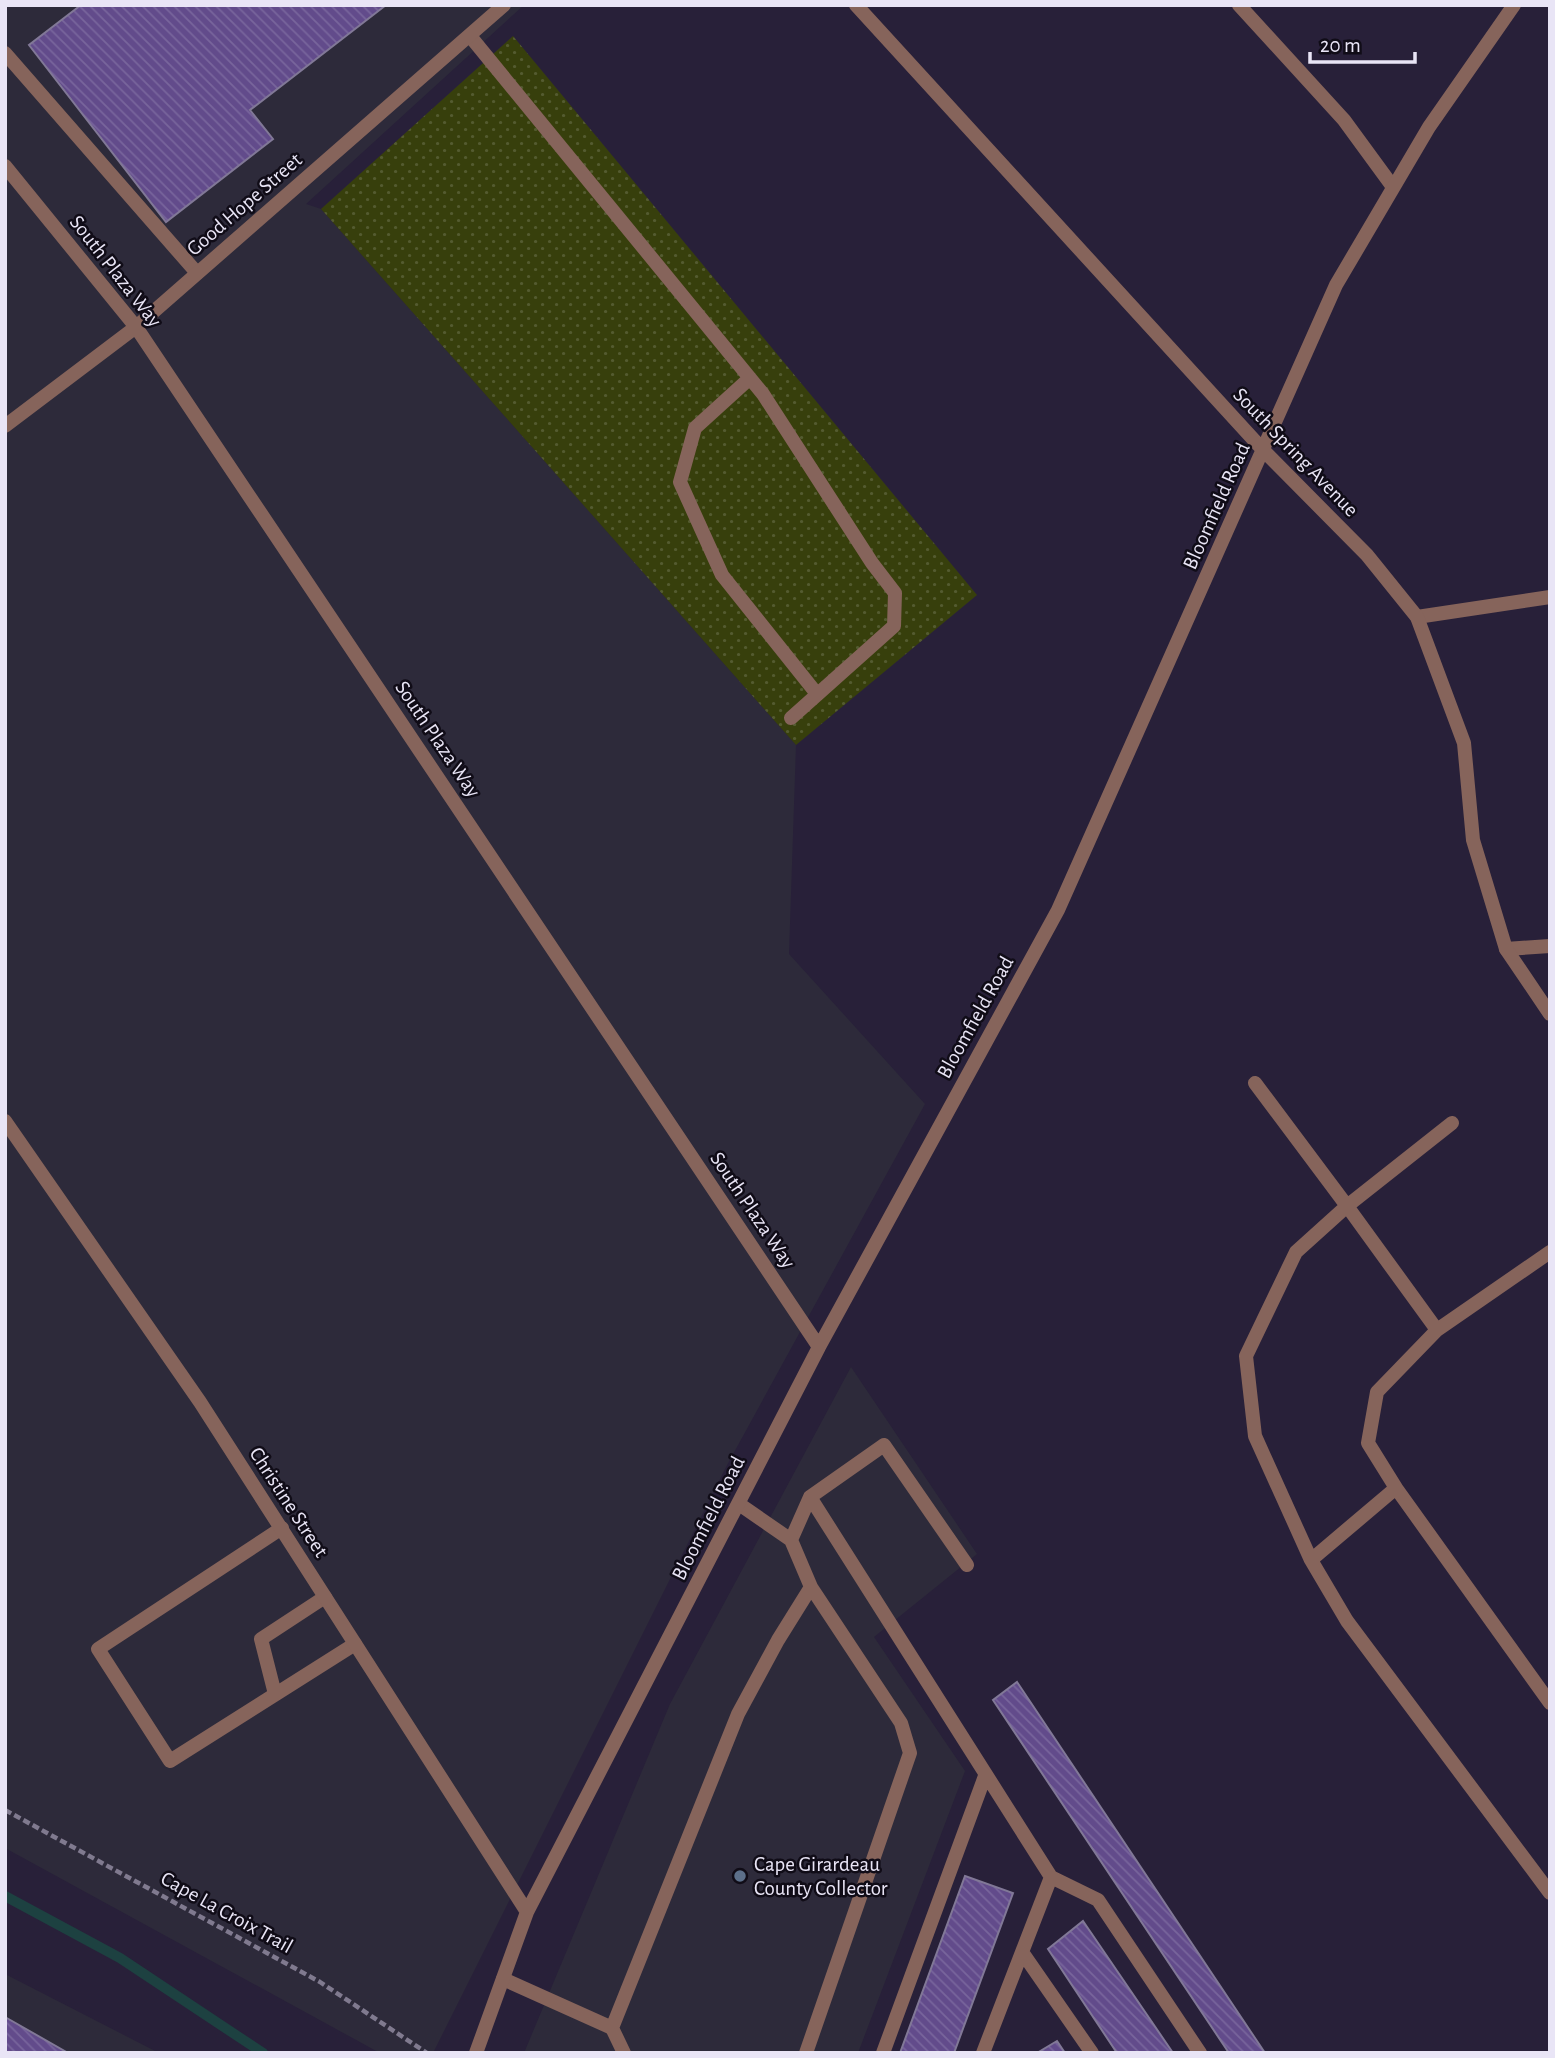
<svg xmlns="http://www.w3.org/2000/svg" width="1555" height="2058" viewBox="0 0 1555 2058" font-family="'Alegreya Sans',sans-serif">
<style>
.commercial{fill:#2d2a3a}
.grass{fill:url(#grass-dots)}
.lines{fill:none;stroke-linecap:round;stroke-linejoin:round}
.stream{stroke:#1d4141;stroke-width:10}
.building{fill:url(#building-back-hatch);stroke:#817897;stroke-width:2}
.path{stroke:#807a8f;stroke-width:4.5;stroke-dasharray:7 3.5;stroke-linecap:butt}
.service{stroke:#86645b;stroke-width:14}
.minor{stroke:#86645b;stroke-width:14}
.service-dot{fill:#5c6f8a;stroke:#100c17;stroke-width:2.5}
.labels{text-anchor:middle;stroke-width:5;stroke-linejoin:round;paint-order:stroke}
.street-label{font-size:21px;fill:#e9e5f6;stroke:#100c17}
.poi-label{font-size:21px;fill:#e9e5f6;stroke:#100c17;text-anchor:start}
</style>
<defs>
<pattern id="grass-dots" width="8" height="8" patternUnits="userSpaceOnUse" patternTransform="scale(1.75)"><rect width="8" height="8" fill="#373f0c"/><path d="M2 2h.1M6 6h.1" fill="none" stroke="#545b30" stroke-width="1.8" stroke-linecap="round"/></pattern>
<pattern id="building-back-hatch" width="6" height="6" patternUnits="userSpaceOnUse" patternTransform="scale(1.75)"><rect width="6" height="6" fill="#624b8b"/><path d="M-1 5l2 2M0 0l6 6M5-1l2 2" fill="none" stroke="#78659c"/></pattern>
</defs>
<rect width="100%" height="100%" fill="#282039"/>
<path class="commercial" d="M5,5H524L306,204L321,209L796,745L789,954L925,1104L726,1467L433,2053H380L5,1848Z
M851,1367L977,1554L874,1637L965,1771L858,2053H524L670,1704Z
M5,1974L159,2053H5Z"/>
<path class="grass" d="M513,36L977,595L796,745L321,209Z"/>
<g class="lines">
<path class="stream" d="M5,1896L120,1958L263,2053"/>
</g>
<path class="building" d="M81,5H386L250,110L273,139L166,222L29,45Z
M1017,1682L1265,2053H1229L993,1700Z
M965,1876L1013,1893L954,2053H900Z
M1083,1921L1173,2053H1117L1048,1949Z
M5,2017L68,2053H5Z
M1057,2041L1065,2053H1037Z"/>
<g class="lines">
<path class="path" d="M5,1810L320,1982L427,2053"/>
<path class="service" d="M1239,5L1344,120L1393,187
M470,36L763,394L872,563L895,593L894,626L791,718
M5,53L197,273
M750,378L695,428L680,482L722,575L817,694
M1417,617L1550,597
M1506,949L1550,946
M1255,1083L1347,1206L1452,1123
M1550,1252L1437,1330L1377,1392L1368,1443L1396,1488L1311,1560L1347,1621L1550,1893
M1396,1488L1550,1703
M810,1497L1051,1877L983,2053
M739,1504L791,1540L811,1587
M282,1528L98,1649L170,1761L355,1644
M791,1540L810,1497L884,1445L967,1565
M1311,1560L1255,1436L1246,1356L1296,1252L1347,1206L1437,1330
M275,1694L261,1639L325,1597
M1051,1877L1098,1900L1200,2053
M1022,1952L1092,2053
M503,1979L612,2028L624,2053
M612,2028L738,1714L778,1640L811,1587L901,1723L910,1753L806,2053
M883,2053L985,1776"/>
<path class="minor" d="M856,5L1264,451L1367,555L1417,617L1464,743L1473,840L1506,949L1550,1014
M5,166L136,327L819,1347
M5,426L136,327L504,5
M5,1121L200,1402L527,1912
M476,2053L527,1912L819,1347L1058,910L1336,285L1429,127L1514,5"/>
</g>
<circle class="service-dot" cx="740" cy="1876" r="7"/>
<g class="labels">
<g class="street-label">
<text transform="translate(244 204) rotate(-41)" y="7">Good Hope Street</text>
<text transform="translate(116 271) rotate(52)" y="7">South Plaza Way</text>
<text transform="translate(1296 452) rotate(46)" y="7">South Spring Avenue</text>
<text transform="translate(1216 506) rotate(-66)" y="7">Bloomfield Road</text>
<text transform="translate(438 739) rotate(56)" y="7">South Plaza Way</text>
<text transform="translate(975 1017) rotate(-61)" y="7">Bloomfield Road</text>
<text transform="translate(753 1210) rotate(56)" y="7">South Plaza Way</text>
<text transform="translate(289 1502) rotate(57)" y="7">Christine Street</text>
<text transform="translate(708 1518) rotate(-63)" y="7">Bloomfield Road</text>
<text transform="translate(227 1912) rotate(29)" y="7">Cape La Croix Trail</text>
</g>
<g class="poi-label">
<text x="754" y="1871">Cape Girardeau<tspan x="754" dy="24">County Collector</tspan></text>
</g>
</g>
<rect width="1555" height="2058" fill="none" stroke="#e9e5f6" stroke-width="14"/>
<path d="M1310 52v10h105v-10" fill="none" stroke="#e9e5f6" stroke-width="3.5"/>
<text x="1320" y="52" font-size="21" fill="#e9e5f6" stroke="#100c17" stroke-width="5" paint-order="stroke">20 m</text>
</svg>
